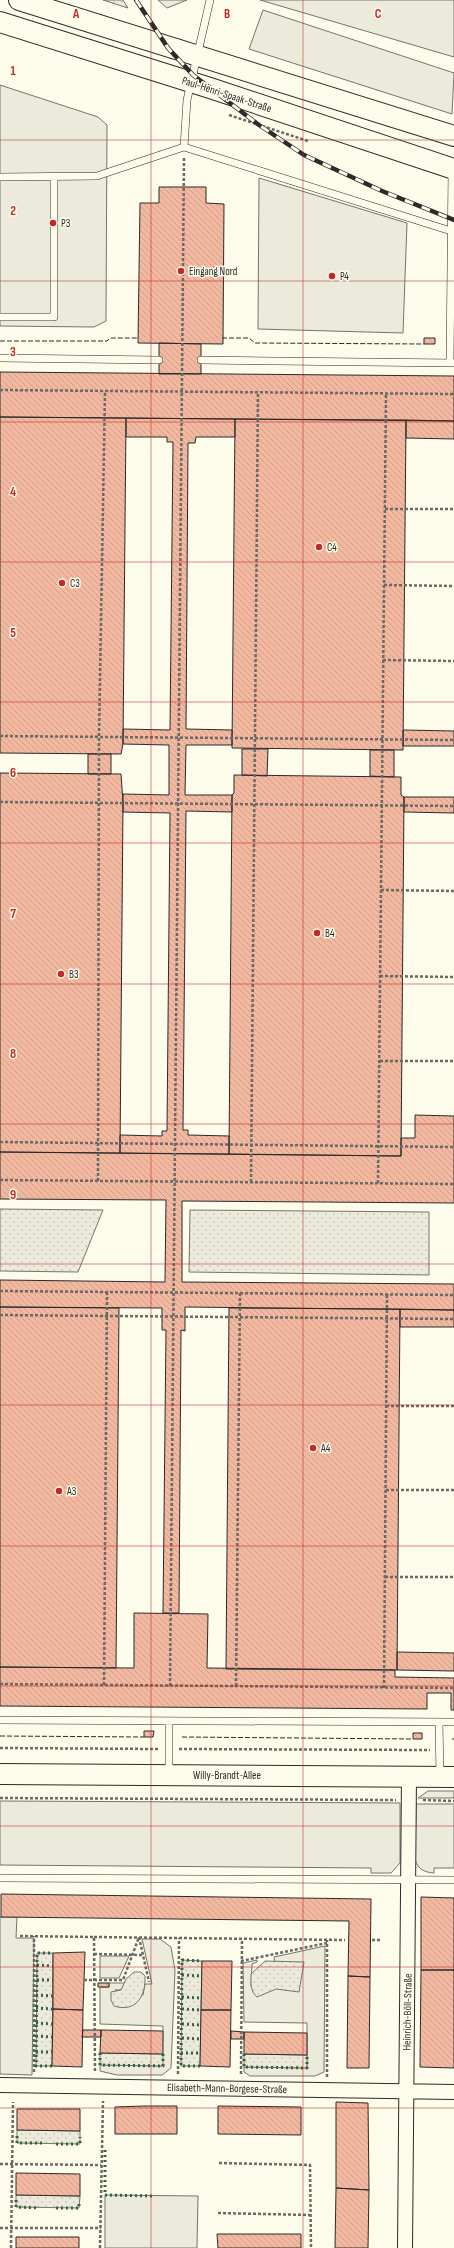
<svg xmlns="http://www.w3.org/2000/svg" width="454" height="2248" viewBox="0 0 454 2248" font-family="'Sofia Sans Condensed',sans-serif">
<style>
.grass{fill:#ecebdb;stroke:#74746e}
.park{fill:url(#park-dots);stroke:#74746e}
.parking{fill:#eceadb;stroke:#74746e}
.building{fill:url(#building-back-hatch);stroke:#2b2b2b}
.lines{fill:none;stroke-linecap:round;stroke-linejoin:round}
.lane-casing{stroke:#2b2b2b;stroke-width:8}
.street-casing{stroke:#2b2b2b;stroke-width:16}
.secondary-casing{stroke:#2b2b2b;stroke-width:22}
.path{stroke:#6a6964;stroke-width:2.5;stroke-dasharray:3 2;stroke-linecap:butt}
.lane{stroke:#fdfbea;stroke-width:7}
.street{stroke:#fdfbea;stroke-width:14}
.secondary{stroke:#fdfbea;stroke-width:20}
.rail-casing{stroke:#2b2b2b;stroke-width:4.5}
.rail{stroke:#fdfbea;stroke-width:3;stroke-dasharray:9;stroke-linecap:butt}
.hedge{stroke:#34623c;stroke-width:3;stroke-dasharray:2 3;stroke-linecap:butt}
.fence{stroke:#2b2b2b;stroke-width:1;stroke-dasharray:5 2;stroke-linecap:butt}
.grid{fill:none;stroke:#c62828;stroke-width:1;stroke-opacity:0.55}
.poi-dot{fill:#c62828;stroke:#fdfbea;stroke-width:1.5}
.labels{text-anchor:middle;stroke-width:3;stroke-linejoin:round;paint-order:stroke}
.street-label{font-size:11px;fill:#2b2b2b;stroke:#fdfbea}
.poi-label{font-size:11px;fill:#2b2b2b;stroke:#fdfbea;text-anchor:start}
.grid-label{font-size:13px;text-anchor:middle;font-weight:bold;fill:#c62828;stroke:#fdfbea;stroke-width:3;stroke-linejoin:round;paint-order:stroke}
</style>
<defs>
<pattern id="park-dots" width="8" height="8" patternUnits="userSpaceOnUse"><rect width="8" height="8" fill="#ecebdb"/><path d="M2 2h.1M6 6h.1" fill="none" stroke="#cbcabc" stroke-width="1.8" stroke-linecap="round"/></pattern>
<pattern id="building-back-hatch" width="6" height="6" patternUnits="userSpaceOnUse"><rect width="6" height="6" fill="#f2b8a0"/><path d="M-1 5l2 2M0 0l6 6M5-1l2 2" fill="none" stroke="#d09e8a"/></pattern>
</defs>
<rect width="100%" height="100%" fill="#fdfbea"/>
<path class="grass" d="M263,10L454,73L452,114L249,49Z
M428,1791H454V1798H418Z
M0,1801L400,1803V1863L391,1873H371V1868L0,1865Z
M416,1804H454V1868H434V1873C424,1872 419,1870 415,1860Z
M0,1917H17L16,1938H34L32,2075L0,2074Z
M142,1939H160L171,1947L175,1970L171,2068L162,2075H117L100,2071V2065L162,2066L163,2026L100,2024V1987H109V1983H125L121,1990H115L143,1995L145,1984H152Z
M325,1946L324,2072L315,2076H250L244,2072V2067L307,2068V2023L244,2022L243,1963L257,1960V1962L252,1964L251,1986L277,1977L274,1957Z
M100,1956H129L119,1978H100Z
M105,2195L198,2196L197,2248H105Z"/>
<path class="park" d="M103,0H123L128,8Z
M0,1209L103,1210L78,1272L0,1271Z
M190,1210L429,1212V1275L189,1272Z
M37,1953H53L52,2066H36Z
M182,1960L202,1961L200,2066H181Z
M265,1961L304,1962L299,1992L276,1989L257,1997C250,1991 251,1983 251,1974Z
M134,1972H141L145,1976C146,1996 136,2013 114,2006L111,2000V1992L121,1990L126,1979Z
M100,2053L163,2054V2066L100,2065Z
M244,2054L307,2055V2068L244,2067Z
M17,2130L80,2131V2144L17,2143Z
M16,2195L80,2196L79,2208L16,2207Z"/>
<path class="parking" d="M158,0H187L167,8Z
M260,0H454V57Z
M0,85L98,117L107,125L106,321L94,327L0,326Z
M259,178L407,223L403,333L258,329Z"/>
<path class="building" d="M159,187H206V203L224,204L223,344L138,343L140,203H159Z
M424,338H435V344H424Z
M159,343L201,344V374H159Z
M0,372L454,376V421L0,417Z
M0,417L126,418L123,744L121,754L0,753Z
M126,418L235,419V437H196L195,443H188L186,729L232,730V745H186L185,795H232V812L186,811L183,1130H188V1135L229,1136V1154L120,1153V1135L162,1136V1131H167L170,813L123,812V794L169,795V745L123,744V729L170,730L173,442H167V437H126Z
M235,419L406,420L403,750L232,748Z
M406,420L454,421V439L406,438Z
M403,730L454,731V746H403Z
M242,749H268L267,776L242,775Z
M370,750H394V777L370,776Z
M88,754H111V774H88Z
M0,773L121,774L123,803L120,1153L0,1152Z
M234,775L401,777V795L404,797L401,1156L229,1154L232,795L234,793Z
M404,797H454V813L404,812Z
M415,1115L454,1116V1203L182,1201V1282L454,1284V1310L185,1307V1331L181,1330L179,1613H163L166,1330H162V1308L0,1307V1280L165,1282L166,1200L0,1199V1152L401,1156V1138H415Z
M0,1307L119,1308L116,1668L0,1667Z
M229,1308L400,1309L397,1670L226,1669Z
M400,1309L454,1310V1327H400Z
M134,1613L208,1614L207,1668L395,1670V1677L454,1678V1710H451V1693H427V1709L0,1706V1667L134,1668Z
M397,1652L454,1653V1671L397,1670Z
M144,1731H154L153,1737H144Z
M413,1733H422V1739H413Z
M1,1894L371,1899L370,1977L348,1976L349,1921L1,1917Z
M421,1897L454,1898V1970H421Z
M85,1952L83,2010L53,2009V1953Z
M202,1961H232L231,2010H201Z
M421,1970H454V2068L420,2067Z
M348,1976L370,1977L369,2068H347Z
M98,1983H109V1987H98Z
M53,2009L83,2010L82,2067L52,2066Z
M201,2010H231L230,2067L200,2066Z
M83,2030H101V2037H82Z
M101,2030L163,2031V2054L100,2053Z
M231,2031L244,2032V2039H231Z
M244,2032L307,2033V2055L244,2054Z
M336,2102L368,2103L369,2190L336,2188Z
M144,2106H177V2134H115V2107Z
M218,2106L301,2107V2135L218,2134Z
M17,2109H80V2131L17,2130Z
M16,2173L80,2174V2196L16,2195Z
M336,2188L369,2190L368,2248H335Z
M217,2234H301V2248H218Z
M16,2237H79V2248H16Z"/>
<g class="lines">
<defs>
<path id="lane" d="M184,147L187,100L210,0
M0,177L97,176L184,147L451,231
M0,317H54V177
M0,358L159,360
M201,360L454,363
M450,363L452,170
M0,1720L454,1722
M439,1722L440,1776
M169,1775V1721
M0,1878L454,1880"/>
<path id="street" d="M0,2085L454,2092
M405,2248L409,1776"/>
<path id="secondary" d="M19,0L454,136
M0,22L210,88L454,169
M0,1774L454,1777"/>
</defs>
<use href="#lane" class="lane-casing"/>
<use href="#street" class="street-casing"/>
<use href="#secondary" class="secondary-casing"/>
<path class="path" d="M229,115L308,141
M0,390L454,394
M385,509H454
M384,585L454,586
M383,660L454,661
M0,736L454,740
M0,802L454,806
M381,890L454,891
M380,976L454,977
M380,1061H454
M0,1142L454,1147
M0,1180L454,1184
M98,1181L99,737L105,391
M251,1182L258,392
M378,1183L386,393
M0,1291L454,1295
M0,1315L454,1319
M386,1406H454
M386,1490H454
M385,1577H454
M0,1684L454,1688
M104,1685L107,1292
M170,1686L184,158
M236,1686L240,1293
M384,1688L387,1294
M0,1748L160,1749
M179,1749L430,1750
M0,1798L396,1800
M423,1800L454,1801
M20,1936L94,1937L95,2073
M94,1937L345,1940
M372,1940H381
M94,1954L143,1955
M241,1961L327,1943
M84,1980H123L139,1937L149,1982
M34,2072V1936
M178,2074L179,1938
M241,2074L242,1939
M327,2077V1940
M219,2163L310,2165L311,2248
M0,2164L101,2165
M218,2213L310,2215
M0,2228H101
M11,2248L13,2102
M100,2248L103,2101"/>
<use href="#lane" class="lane"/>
<use href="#street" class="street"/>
<use href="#secondary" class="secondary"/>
<defs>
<path id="rail" d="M136,0L168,48L193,75L259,125L304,155L382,191L454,220"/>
</defs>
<use href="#rail" class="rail-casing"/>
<use href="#rail" class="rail"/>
<path class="hedge" d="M37,1965L53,1966
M182,1975L201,1976
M37,1980H53
M36,1995L53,1996
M182,1997L201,1998
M36,2008L53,2009
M182,2009L201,2010
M36,2023L52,2024
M182,2024L201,2025
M36,2036L52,2037
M182,2038L201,2039
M36,2052H52
M100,2053V2065L163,2066V2054
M181,2053H200
M244,2054V2067L307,2068V2055
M52,2066H36L37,1953H53
M200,2066H181L182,1960L202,1961
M17,2136V2143H43
M56,2144H80V2137
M105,2150V2195L154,2196
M16,2200V2207L39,2208
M56,2208H79V2201"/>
<path class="fence" d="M222,338H249L255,343L424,344
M0,341H107L110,338H138
M0,1736L144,1737
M182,1737L413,1739
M452,1739H454"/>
</g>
<path class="grid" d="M151,0V2248M303,0V2248M0,140H454M0,281H454M0,422H454M0,562H454M0,702H454M0,843H454M0,984H454M0,1124H454M0,1264H454M0,1405H454M0,1546H454M0,1686H454M0,1826H454M0,1967H454M0,2108H454"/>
<g class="poi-dot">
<circle cx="53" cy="223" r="4"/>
<circle cx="181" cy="271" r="4"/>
<circle cx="332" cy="276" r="4"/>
<circle cx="319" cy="547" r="4"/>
<circle cx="62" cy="583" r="4"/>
<circle cx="317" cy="933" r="4"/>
<circle cx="61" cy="974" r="4"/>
<circle cx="313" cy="1448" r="4"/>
<circle cx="59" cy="1491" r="4"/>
</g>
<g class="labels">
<g class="street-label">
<text transform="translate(227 94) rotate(18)" y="4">Paul-Henri-Spaak-Straße</text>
<text x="227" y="1779">Willy-Brandt-Allee</text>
<text transform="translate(407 2012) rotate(-89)" y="4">Heinrich-Böll-Straße</text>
<text transform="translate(227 2088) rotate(1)" y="4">Elisabeth-Mann-Borgese-Straße</text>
</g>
<g class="poi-label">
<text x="61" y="227">P3</text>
<text x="189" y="275">Eingang Nord</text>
<text x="340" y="280">P4</text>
<text x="327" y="551">C4</text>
<text x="70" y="587">C3</text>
<text x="325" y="937">B4</text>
<text x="69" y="978">B3</text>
<text x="321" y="1452">A4</text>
<text x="67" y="1495">A3</text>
</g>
</g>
<g class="grid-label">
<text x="76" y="18">A</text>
<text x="227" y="18">B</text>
<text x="378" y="18">C</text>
<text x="13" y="75">1</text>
<text x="13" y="215">2</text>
<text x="13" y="356">3</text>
<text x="13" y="496">4</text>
<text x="13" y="637">5</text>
<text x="13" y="777">6</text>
<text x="13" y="918">7</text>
<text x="13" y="1058">8</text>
<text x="13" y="1199">9</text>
</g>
</svg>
